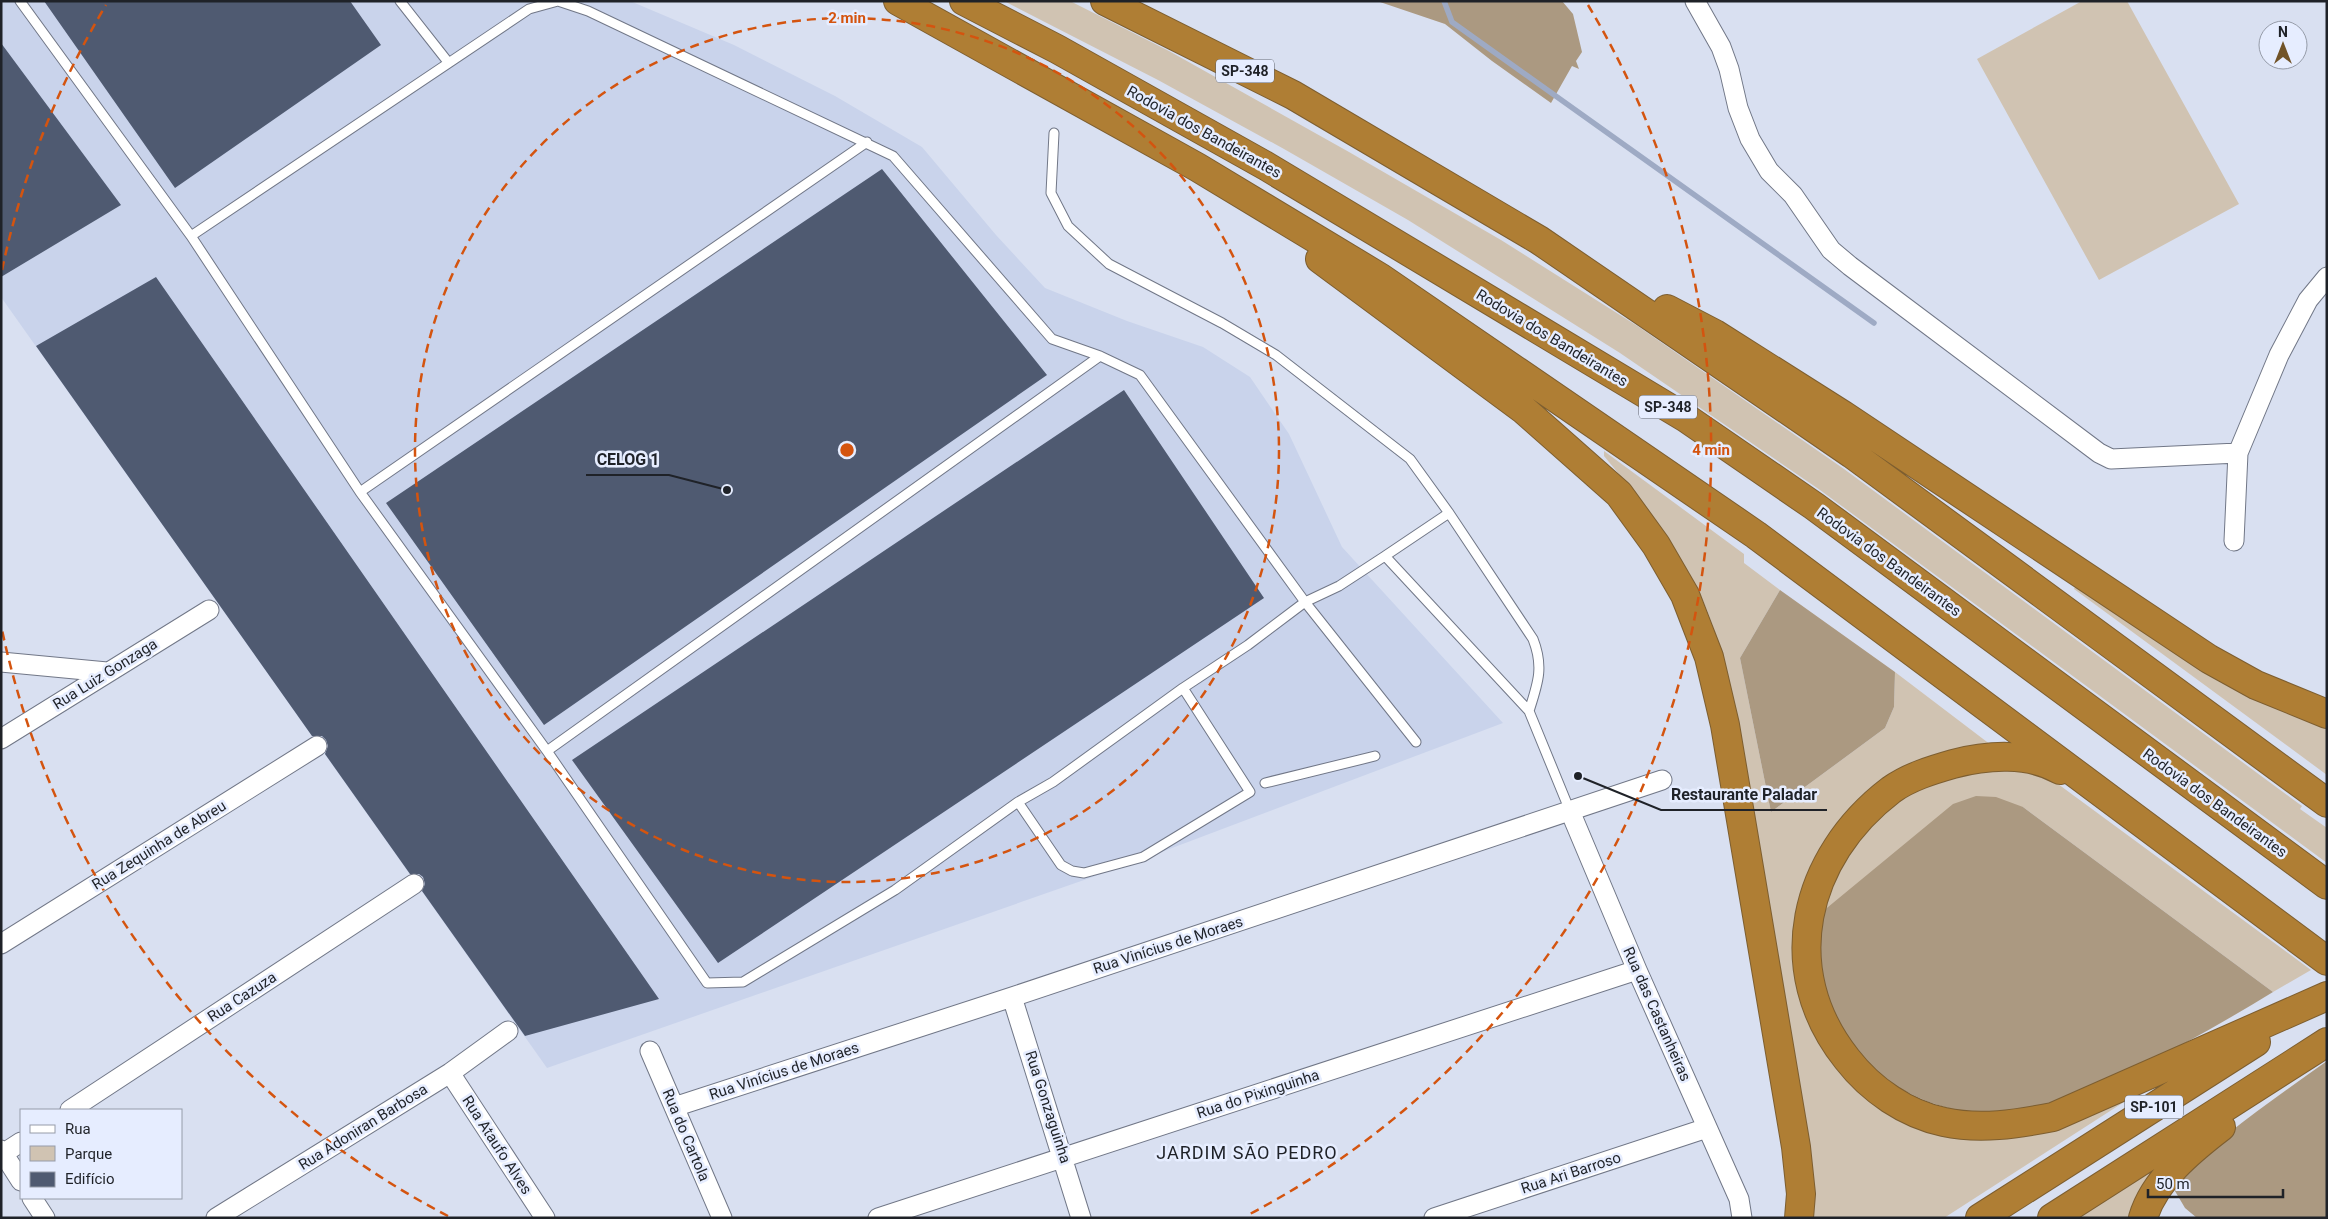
<svg xmlns="http://www.w3.org/2000/svg" width="2328" height="1219" viewBox="0 0 2328 1219" font-family="Roboto,sans-serif">
<style>
.built{fill:#c9d3eb}
.green{fill:#d0c3b2}
.forest{fill:#ab9981}
.lines{fill:none;stroke-linecap:round;stroke-linejoin:round}
.stream{stroke:#9eaac4;stroke-width:5.5}
.building{fill:#4f5a71}
.lane-casing{stroke:#717787;stroke-width:11}
.street-casing{stroke:#717787;stroke-width:21}
.highway-casing{stroke:#7d5e30;stroke-width:30}
.lane{stroke:#fff;stroke-width:9}
.street{stroke:#fff;stroke-width:19}
.highway{stroke:#af7e34;stroke-width:28}
.ring{fill:none;stroke:#d4540f;stroke-width:2.5;stroke-dasharray:9 6}
.labels{text-anchor:middle;stroke-width:5;stroke-linejoin:round;paint-order:stroke}
.shield{fill:#e6edff;stroke:#5b5f68;stroke-width:1}
.shield-label{font-size:14px;font-weight:bold;fill:#1f2228}
.street-label{font-size:15px;fill:#1f2228;stroke:#e6edff}
.quarter-label{font-size:18px;letter-spacing:1px;fill:#1f2228;stroke:#e6edff}
.centre{fill:#d4540f;stroke:#e6edff;stroke-width:2.5}
.ring-label{font-size:15px;text-anchor:middle;font-weight:bold;fill:#d4540f;stroke:#e6edff;stroke-width:5;stroke-linejoin:round;paint-order:stroke}
.leader{fill:none;stroke:#1f2228;stroke-width:2}
.callout-dot{fill:#1f2228;stroke:#e6edff;stroke-width:2}
.callout-label{font-size:16px;text-anchor:middle;font-weight:bold;fill:#1f2228;stroke:#e6edff;stroke-width:5;stroke-linejoin:round;paint-order:stroke}
</style>
<rect width="100%" height="100%" fill="#d9e0f1"/>
<path class="built" d="M1,1H630L734,45L835,96L922,147L996,235L1045,288L1127,321L1203,347L1250,377L1289,434L1342,547L1503,723L1127,865L547,1068L1,297Z"/>
<path class="green" d="M1004,1H1070L1169,51L1349,152L1501,240L1639,327L1844,469L2302,806L2300,809L2327,828V863L1820,490L1620,353L1408,220L1284,149L1158,80Z
M2082,1H2127L2239,204L2099,280L1977,59Z
M1604,451L1744,554V563L1780,590L1740,658L1771,812L1885,728L1894,707L1895,672L1995,748L1860,805L1799,980L1930,1128L2152,1084L1944,1218H1807L1735,711C1725,663 1713,612 1687,570C1663,529 1634,492 1604,456Z
M2077,583L2327,721V775L2074,589Z
M1974,766L2029,772L2058,784L2311,970L2273,992L2023,807L1822,911L1827,894L1863,829L1911,791Z
M2179,1147L2132,1218H2068Z"/>
<path class="forest" d="M1377,1H1562L1573,14L1582,52L1576,61L1579,69L1572,66L1551,103L1492,61L1445,24Z
M1780,590L1895,672L1894,707L1885,728L1771,812L1740,658Z
M1976,796L1996,797L2023,807L2273,992C2227,1020 2182,1046 2134,1069C2058,1105 1989,1135 1907,1092C1886,1081 1866,1068 1852,1048C1833,1019 1827,997 1821,964C1820,957 1817,948 1817,941C1818,931 1821,921 1822,912L1953,804Z
M2327,1061V1218H2197L2185,1208L2172,1186C2216,1137 2273,1100 2327,1061Z"/>
<g class="lines">
<path class="stream" d="M1444,1L1452,22L1874,323"/>
</g>
<path class="building" d="M44,1H350L381,45L175,188Z
M1,43L121,205L1,277Z
M882,169L1047,375L544,725L386,503Z
M156,277L659,999L525,1036L422,891L425,884L423,877L419,874H410L325,754L328,746L326,740L322,736H312L36,346Z
M1124,390L1264,598L718,963L572,760Z"/>
<g class="lines">
<defs>
<path id="lane" d="M20,1L191,236L360,492L547,751L707,983L743,982L895,890L1018,802L1053,782L1183,688L1248,645L1305,602L1339,586L1385,556L1529,711L1570,811
M400,1L448,62
M1054,133L1051,193L1068,226L1109,264L1222,323L1276,355L1410,459L1449,513L1385,556
M191,236L529,9L558,1L588,11L893,156L1052,339L1100,356L1140,375L1305,602L1416,742
M360,492L867,142
M1449,513L1533,639C1544,667 1538,683 1529,711
M547,751L1100,356
M1265,783L1375,756
M1018,802L1061,865L1072,871L1084,873L1143,857L1250,792L1183,688"/>
<path id="street" d="M1695,1L1721,47L1729,69L1738,108L1750,139L1769,171L1793,195L1831,250L1850,266L2099,453L2111,459L2238,453
M2234,541L2238,453L2279,355L2308,300L2327,277
M1,662L107,672
M1,739L209,610
M1570,811L1637,970L1739,1199L1742,1218
M1,944L317,746
M1012,997L1081,1218
M650,1051L722,1218
M450,1073L545,1218
M674,1107L1012,997L1662,780
M70,1110L414,884
M1,1150L21,1181
M1,1155L21,1142
M32,1198L45,1218
M216,1218L450,1073L508,1031
M878,1218L1637,970
M1434,1218L1707,1128"/>
<path id="highway" d="M898,1L1197,167L1381,278L1756,535L2327,961
M964,1L1057,49L1266,166L1686,418L1814,506L2327,885
M1105,1L1293,95L1539,240L1852,454L2327,803
M1320,259L1524,410L1619,494L1656,545L1685,595L1709,657L1725,725L1796,1147L1801,1194L1799,1218
M1667,309L1715,334L1843,415L2209,659L2256,685L2327,714
M2060,770C2029,752 1987,755 1953,764C1932,770 1909,777 1891,790C1803,857 1776,970 1847,1059C1871,1090 1906,1114 1944,1122C1980,1130 2017,1124 2053,1117L2327,996
M1980,1218L2256,1042
M2052,1218L2327,1042
M2143,1218C2154,1180 2191,1150 2221,1127"/>
</defs>
<use href="#lane" class="lane-casing"/>
<use href="#street" class="street-casing"/>
<use href="#highway" class="highway-casing"/>
<use href="#lane" class="lane"/>
<use href="#street" class="street"/>
<use href="#highway" class="highway"/>
</g>
<g class="ring">
<circle cx="847" cy="450" r="432"/>
<path d="M448 1216A864 864 0 0 1 2 630M2 270A864 864 0 0 1 106 5M1588 5A864 864 0 0 1 1246 1216"/>
</g>
<g class="labels">
<g class="shield">
<rect x="1216" y="59.5" width="58" height="23" rx="4"/>
<rect x="1639" y="395.5" width="58" height="23" rx="4"/>
<rect x="2125" y="1095.5" width="58" height="23" rx="4"/>
</g>
<g class="shield-label">
<text x="1245" y="76">SP-348</text>
<text x="1668" y="412">SP-348</text>
<text x="2154" y="1112">SP-101</text>
</g>
<g class="street-label">
<text transform="translate(1204 132) rotate(29)" y="5">Rodovia dos Bandeirantes</text>
<text transform="translate(1552 338) rotate(31)" y="5">Rodovia dos Bandeirantes</text>
<text transform="translate(1889 562) rotate(36)" y="5">Rodovia dos Bandeirantes</text>
<text transform="translate(105 674) rotate(-32)" y="5">Rua Luiz Gonzaga</text>
<text transform="translate(2215 803) rotate(36)" y="5">Rodovia dos Bandeirantes</text>
<text transform="translate(159 845) rotate(-32)" y="5">Rua Zequinha de Abreu</text>
<text transform="translate(1168 945) rotate(-18)" y="5">Rua Vinícius de Moraes</text>
<text transform="translate(242 997) rotate(-33)" y="5">Rua Cazuza</text>
<text transform="translate(1657 1014) rotate(66)" y="5">Rua das Castanheiras</text>
<text transform="translate(784 1071) rotate(-18)" y="5">Rua Vinícius de Moraes</text>
<text transform="translate(1258 1094) rotate(-18)" y="5">Rua do Pixinguinha</text>
<text transform="translate(1048 1107) rotate(72)" y="5">Rua Gonzaguinha</text>
<text transform="translate(363 1127) rotate(-32)" y="5">Rua Adoniran Barbosa</text>
<text transform="translate(686 1135) rotate(67)" y="5">Rua do Cartola</text>
<text transform="translate(497 1145) rotate(57)" y="5">Rua Ataufo Alves</text>
<text transform="translate(1571 1173) rotate(-18)" y="5">Rua Ari Barroso</text>
</g>
<g class="quarter-label">
<text x="1247" y="1159">JARDIM SÃO PEDRO</text>
</g>
</g>
<circle cx="847" cy="450" r="8" class="centre"/>
<g class="ring-label">
<text x="847" y="23">2 min</text>
<text x="1711" y="455">4 min</text>
</g>
<path class="leader" d="M727 490L669 475H586M1578 776L1661 810H1827"/>
<g class="callout-dot">
<circle cx="727" cy="490" r="5"/>
<circle cx="1578" cy="776" r="5"/>
</g>
<g class="callout-label">
<text x="628" y="465">CELOG 1</text>
<text x="1744" y="800">Restaurante Paladar</text>
</g>
<rect width="2328" height="1219" fill="none" stroke="#1f2228" stroke-width="5"/>
<rect x="20" y="1109" width="162" height="90" fill="#e6edff" stroke="#969ca9"/>
<rect x="30" y="1125" width="25" height="8" fill="#ffffff" stroke="#969ca9"/>
<text x="65" y="1134" font-size="15" fill="#1f2228">Rua</text>
<rect x="30" y="1146" width="25" height="15" fill="#d0c3b2" stroke="#969ca9"/>
<text x="65" y="1159" font-size="15" fill="#1f2228">Parque</text>
<rect x="30" y="1172" width="25" height="15" fill="#4f5a71" stroke="#969ca9"/>
<text x="65" y="1184" font-size="15" fill="#1f2228">Edifício</text>
<g transform="translate(2283 45)"><circle r="24" fill="#e6edff" stroke="#969ca9"/>
<path d="M0-4L9 19L0 12L-9 19Z" fill="#715328"/>
<text y="-8" font-size="14" font-weight="bold" text-anchor="middle" fill="#1f2228">N</text>
</g>
<path d="M2148 1189v8h135v-8" fill="none" stroke="#1f2228" stroke-width="2.5"/>
<text x="2156" y="1189" font-size="15" fill="#1f2228" stroke="#e6edff" stroke-width="4" paint-order="stroke">50 m</text>
</svg>
